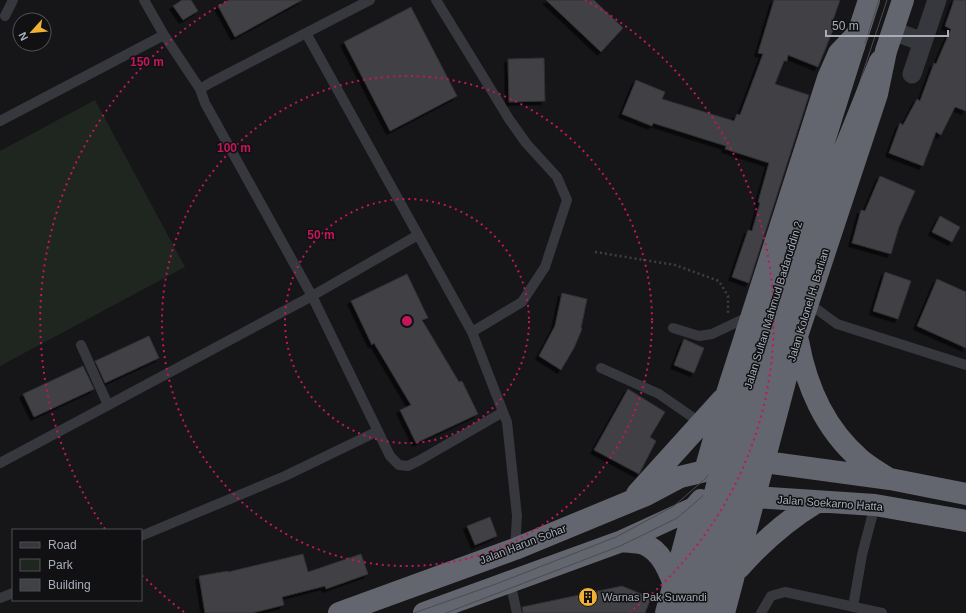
<svg xmlns="http://www.w3.org/2000/svg" width="966" height="613" viewBox="0 0 966 613" font-family="Arial,sans-serif">
<style>
.green{fill:#1e261f}
.building{fill:#404145;stroke:#303034;filter:url(#shadow)}
.lines{fill:none;stroke-linecap:round;stroke-linejoin:round}
.path{stroke:#3d3f44;stroke-width:2.5;stroke-dasharray:2 3;stroke-linecap:butt}
.lane{stroke:#37383d;stroke-width:10}
.street{stroke:#37383d;stroke-width:19}
.highway{stroke:#63666e;stroke-width:22}
.tram{stroke:#4a4c52;stroke-width:1}
.highway-bridge{stroke:#63666e;stroke-width:22}
.ring{fill:none;stroke:#c2185b;stroke-width:2;stroke-dasharray:2 4}
.labels{text-anchor:middle;stroke-width:3;stroke-linejoin:round;paint-order:stroke}
.street-label{font-size:11px;fill:#a8adb8;stroke:#111113}
.poi-label{font-size:11px;fill:#a8adb8;stroke:#111113;text-anchor:start}
.centre{fill:#c2185b;stroke:#111113;stroke-width:2}
.ring-label{font-size:12px;text-anchor:middle;font-weight:bold;fill:#c2185b;stroke:#111113;stroke-width:3;stroke-linejoin:round;paint-order:stroke}
</style>
<defs>
<filter id="shadow"><feDropShadow dx="-3.5" dy="3.5" stdDeviation="0" flood-color="#0009"/></filter>
</defs>
<rect width="100%" height="100%" fill="#161618"/>
<path class="green" d="M95,100L185,267L0,366V151Z"/>
<path class="building" d="M182,0H191L198,11L183,20L173,6Z
M229,0H302L235,37L218,6Z
M546,0H594L623,28L601,52Z
M774,0H840L832,23L835,25L818,67L788,55L787,61H784L775,84L809,95L749,283L732,277L748,230L752,231L760,203L758,202L769,163L725,149L726,146L653,123L652,126L622,114L636,80L665,92L662,99L734,121L737,114L740,115L763,54L758,53Z
M954,0H966V111L955,107L941,135L936,132L923,166L889,153L900,123L903,125L917,99L920,101L934,63L936,64L951,29L945,26Z
M411,7L457,96L390,131L344,42Z
M544,58L545,101L509,102L508,59Z
M880,176L915,191L899,227L891,254L852,243L861,210L865,211Z
M940,216L960,227L952,242L932,232Z
M885,272L911,281L898,319L873,311Z
M407,274L428,318L422,320L459,382L462,381L478,414L416,443L400,410L411,405L374,343L372,345L351,301Z
M937,279L966,292V348L917,326Z
M562,293L587,299L581,328L582,329L574,348L561,370L539,356L555,326Z
M149,336L159,358L105,383L95,361Z
M684,339L704,348L694,373L674,365Z
M83,366L94,389L34,417L23,394Z
M628,389L665,412L650,437L656,441L639,474L594,450Z
M490,517L497,536L475,545L467,526Z
M303,554L308,572L361,554L368,574L326,589L325,586L282,597L284,605L252,613H205L199,576L228,571V572Z
M622,586L651,598L645,613H523L522,607Z"/>
<g class="lines">
<path class="path" d="M595,252L675,265L719,281L728,296V313"/>
<path class="lane" d="M436,0L509,119L526,143L557,177L567,200L545,267L522,302L472,332
M5,16L13,0
M306,33L370,0
M164,35L200,89
M0,121L164,35L144,0
M807,302L837,324L966,365
M673,328L699,336L712,334L750,316
M81,345L108,405
M601,368L659,394L701,423
M503,412L420,460L408,466L399,465L390,456L312,296L205,103L200,89L210,83L306,33L472,332L503,412L507,422L517,516L515,549
M0,463L312,296L418,235
M141,536L285,476L378,431
M510,582L517,613
M0,598L13,593
M853,607L862,555L875,505
M761,613L771,596L785,592L882,613"/>
<path class="street" d="M893,31L923,42
M912,74L937,0"/>
<path class="highway" d="M854,46L869,0
M798,341C806,385 825,429 860,459C868,466 877,471 886,477
M705,471L726,396L828,78L839,53L858,33
M637,494L722,400
M622,541C629,542 638,542 644,544C661,551 668,569 674,584
M739,568C762,542 787,520 817,502
M339,613L515,549L646,495L680,477L705,471L765,462L890,479L966,494
M424,613L622,541L694,508L756,497L875,505L966,521
M666,613L694,508L701,500
M724,613L797,336L877,94L886,51L903,0"/>
<path class="tram" d="M414,613L496,584L616,537L674,506L706,478L720,460L737,437L747,410L879,0
M446,613L620,546L653,530L677,518L696,502L714,485L731,463L745,441L756,412L802,256L887,0"/>
<path class="highway-bridge" d="M684,613L722,466L854,46
M702,613L747,454L839,163L880,61"/>
</g>
<g class="ring">
<circle cx="407" cy="321" r="122"/>
<circle cx="407" cy="321" r="245"/>
<path d="M184 612A367 367 0 0 1 143 576M105 529A367 367 0 0 1 229 0M585 0A367 367 0 0 1 630 612"/>
</g>
<defs>
<symbol id="building-disc" viewBox="-11 -11 22 22"><circle r="9.5" fill="#f2b134" stroke="#111113"/><path d="M-4-6H4V6H1V3H-1V6H-4ZM-2.5-4.3h1.7v1.8h-1.7ZM.8-4.3h1.7v1.8H.8ZM-2.5-1h1.7V.8h-1.7ZM.8-1h1.7V.8H.8Z" fill="#111"/></symbol>
</defs>
<g fill-rule="evenodd">
<use href="#building-disc" x="577" y="586" width="22" height="22"/>
</g>
<g class="labels">
<g class="street-label">
<text transform="translate(773 305) rotate(-73)" y="4">Jalan Sultan Mahmud Badaruddin 2</text>
<text transform="translate(808 305) rotate(-73)" y="4">Jalan Kolonel H. Barlian</text>
<text transform="translate(830 503) rotate(4)" y="4">Jalan Soekarno Hatta</text>
<text transform="translate(523 544) rotate(-21)" y="4">Jalan Harun Sohar</text>
</g>
<g class="poi-label">
<text x="602" y="601">Warnas Pak Suwandi</text>
</g>
</g>
<circle cx="407" cy="321" r="6" class="centre"/>
<g class="ring-label">
<text x="147" y="66">150 m</text>
<text x="234" y="152">100 m</text>
<text x="321" y="239">50 m</text>
</g>
<rect x="12" y="529" width="130" height="72" fill="#111113" stroke="#4d4f55"/>
<rect x="20" y="542" width="20" height="6" fill="#37383d" stroke="#4d4f55"/>
<text x="48" y="549" font-size="12" fill="#a8adb8">Road</text>
<rect x="20" y="559" width="20" height="12" fill="#1e261f" stroke="#4d4f55"/>
<text x="48" y="569" font-size="12" fill="#a8adb8">Park</text>
<rect x="20" y="579" width="20" height="12" fill="#404145" stroke="#4d4f55"/>
<text x="48" y="589" font-size="12" fill="#a8adb8">Building</text>
<g transform="translate(32 32) rotate(243)"><circle r="19" fill="#111113" stroke="#4d4f55"/>
<path d="M0-3L7 15L0 10L-7 15Z" fill="#f2b134"/>
<text y="-6" font-size="11" font-weight="bold" text-anchor="middle" fill="#a8adb8">N</text>
</g>
<path d="M826 30v6h122v-6" fill="none" stroke="#a8adb8" stroke-width="2"/>
<text x="832" y="30" font-size="12" fill="#a8adb8" stroke="#111113" stroke-width="3" paint-order="stroke">50 m</text>
</svg>
